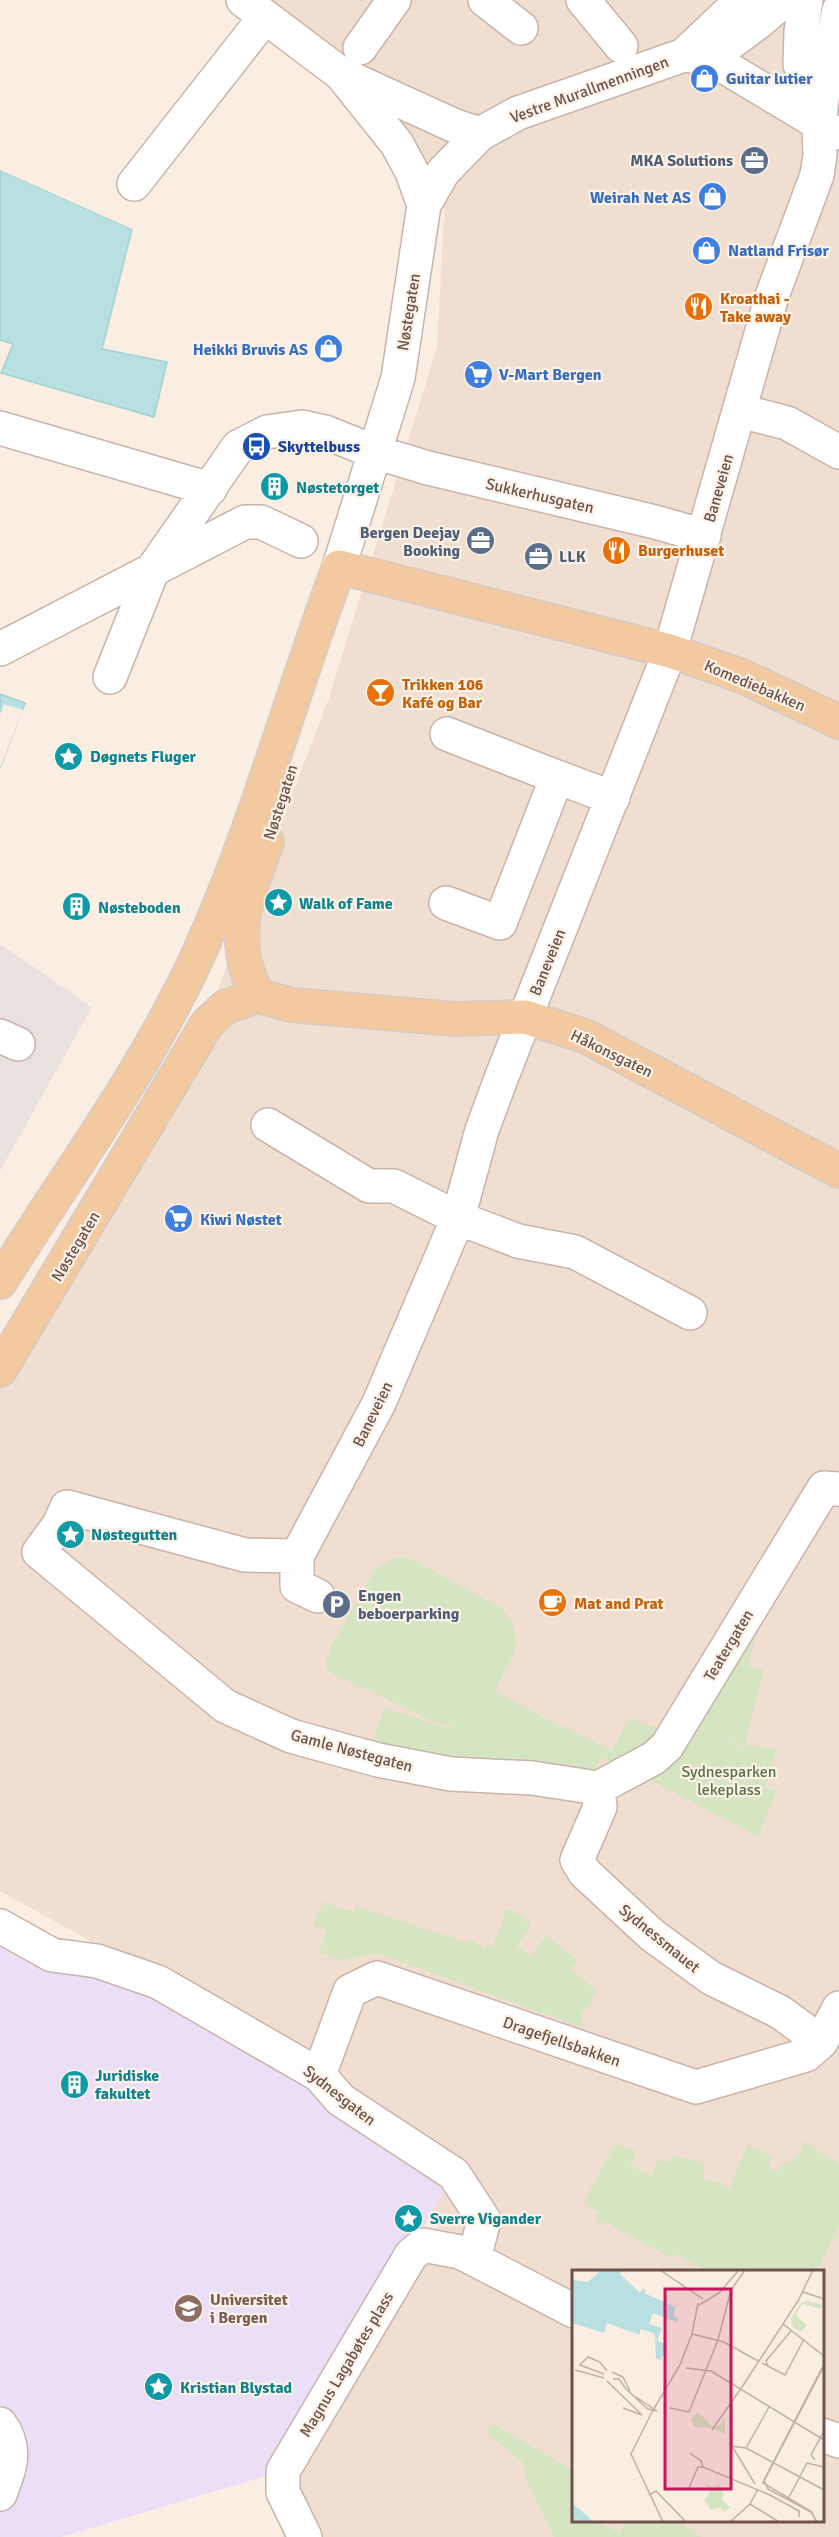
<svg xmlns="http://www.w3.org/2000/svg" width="839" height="2537" viewBox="0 0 839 2537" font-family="Signika,sans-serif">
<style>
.residential{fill:#f0ded1;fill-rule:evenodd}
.industrial{fill:#e9e1dd}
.education{fill:#eadff6}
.green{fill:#d5e5c2}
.water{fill:#b9e0e1;stroke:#a0d1d2;stroke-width:1.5}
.pier{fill:#faede2}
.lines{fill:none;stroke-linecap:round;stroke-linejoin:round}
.minor-casing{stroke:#c9b4aa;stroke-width:36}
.major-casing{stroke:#d4cbc9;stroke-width:36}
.minor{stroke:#fff;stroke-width:33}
.major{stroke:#f3c99f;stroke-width:33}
.labels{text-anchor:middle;stroke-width:4.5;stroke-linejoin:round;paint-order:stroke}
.shop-label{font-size:16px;font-weight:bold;fill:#366cbe;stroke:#fdf2e7;text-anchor:start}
.street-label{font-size:16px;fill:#6e534b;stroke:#fdf2e7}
.service-label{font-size:16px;font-weight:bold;fill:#4e5e75;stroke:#fdf2e7;text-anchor:end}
.food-label{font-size:16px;font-weight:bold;fill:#c56008;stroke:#fdf2e7;text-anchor:start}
.transit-label{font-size:16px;font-weight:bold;fill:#164399;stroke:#fdf2e7;text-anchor:start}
.culture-label{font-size:16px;font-weight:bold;fill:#0d838f;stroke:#fdf2e7;text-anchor:start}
.park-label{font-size:16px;fill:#597344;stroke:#fdf2e7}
.education-label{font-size:16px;font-weight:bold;fill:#785e54;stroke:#fdf2e7;text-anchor:start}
.inset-river{fill:none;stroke:#b9e0e1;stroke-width:3}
.inset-road{fill:none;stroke:#c2afa6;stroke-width:1.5}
.view{fill:#c2185b;fill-opacity:0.15;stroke:#c2185b;stroke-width:3}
.inset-edge{fill:none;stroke:#6e534b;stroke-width:3}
</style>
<rect width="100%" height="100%" fill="#faede2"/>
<path class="residential" d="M239,0H839V2537H283L276,2496L439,2225L409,2153L320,2068L0,1891V1375L212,1005L329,698L437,347L446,181L319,73ZM574,2272H822V2520H574Z"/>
<path class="industrial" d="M0,944L92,1007L0,1171Z"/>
<path class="education" d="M0,1927L158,1982L454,2174L283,2471L61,2537H0Z"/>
<path class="green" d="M397,1557L412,1559L503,1609L513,1624L516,1645L511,1661L495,1690L542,1717L612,1750L630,1718L686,1739L758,1627L748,1666L764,1670L745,1744L710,1741L777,1749L765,1787L777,1791L758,1836L631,1770L601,1758L587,1782L368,1752L385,1708L447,1728L454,1726L439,1724L329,1672L325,1665L331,1646L375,1569Z
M323,1902L353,1912L355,1906L468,1943L470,1939L485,1949L487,1945L492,1947L504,1920L503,1908L527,1918L525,1921L531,1925L517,1946L531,1956L546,1936L578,1960L571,1970L597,1991L581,2016L583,2028L377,1953L339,1960L319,1952L327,1931L313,1925Z
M803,2141L839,2164V2228L816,2271H707L675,2254L673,2259L602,2220L600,2224L595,2221L599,2212L588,2207L589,2205L584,2202L615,2144L636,2151L630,2166L652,2175L658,2158L671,2163L674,2154L706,2165L702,2178L730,2187L747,2145L772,2156L768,2167L777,2171L782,2161L786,2163C795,2159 804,2153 803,2141Z
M493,2424L573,2470L574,2520L597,2521L620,2533L628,2521H676L702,2537H554L526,2480L523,2463L486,2432Z"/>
<path class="water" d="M0,170L132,229L102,349L167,362L154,417L1,373L13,344L0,340Z
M0,694L25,703L0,768Z"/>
<path class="pier" d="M0,167L133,226L132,229L0,170Z
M4,704L23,710L0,768V714Z"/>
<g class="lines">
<defs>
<path id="minor" d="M243,0L341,74L455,126L480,134
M485,0L521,28
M583,0L621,46
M806,0L801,31L800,64L815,112
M360,48L394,0
M684,55L710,58L835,133
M710,58L760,21L784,0
M134,184L265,17
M424,205L443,172L480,134L518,113L684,55L742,0
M740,411L787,423L839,452
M0,428L210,489
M339,567L398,378L424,205L412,172L397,144L341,74
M0,649L245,522H261L301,541
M110,677L153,569L238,447L267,432L302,427L325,432L375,452L428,468L655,522L704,536
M447,734L557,777
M446,903L500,923L557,777L613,798
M0,1036L18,1044
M268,1125L369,1186H394L458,1218L518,1241L575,1252L690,1313
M297,1556V1586L318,1596
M598,1788L532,1778L451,1774L378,1760L291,1736L225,1706L39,1552L59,1525L67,1507L245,1555L297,1556L379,1403L458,1218L482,1130L502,1076L670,651L772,296L817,175L820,155L819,125L825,74L839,10
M598,1788L654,1758L667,1746L824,1488L839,1489
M598,1788L600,1807L577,1860L585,1873L652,1935L711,1978L780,2012L821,2042
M0,1926L52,1955L97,1961L158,1982L319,2075L341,2100L454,2174L484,2220L474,2259L574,2311
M319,2075L350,1991L377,1978L696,2087L806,2055L821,2042L839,2008
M0,2424C18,2448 10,2469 0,2494
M822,2435L839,2441
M305,2537L283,2492V2471L411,2255L423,2245L460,2252L474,2259"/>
<path id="major" d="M258,996L292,1005L455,1019L525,1017L585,1036L839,1171
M258,996C227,940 247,897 267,842
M0,1282C65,1178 139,1079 192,968C253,839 289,700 339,567L670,651L742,676L839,722
M0,1370L207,1024L225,1007L258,996"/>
</defs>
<use href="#minor" class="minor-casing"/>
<use href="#major" class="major-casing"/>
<use href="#minor" class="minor"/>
<use href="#major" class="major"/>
</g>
<defs>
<symbol id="shop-disc" viewBox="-11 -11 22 22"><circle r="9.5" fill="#3f7fe0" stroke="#fdf2e7"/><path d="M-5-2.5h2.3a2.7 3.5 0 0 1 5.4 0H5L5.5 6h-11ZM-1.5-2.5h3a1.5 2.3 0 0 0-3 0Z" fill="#fff"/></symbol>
<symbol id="office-disc" viewBox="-11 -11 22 22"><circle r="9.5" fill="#5c6f8a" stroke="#fdf2e7"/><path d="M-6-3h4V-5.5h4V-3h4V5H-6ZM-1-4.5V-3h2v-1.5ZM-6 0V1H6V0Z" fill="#fff"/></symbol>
<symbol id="restaurant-disc" viewBox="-11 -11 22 22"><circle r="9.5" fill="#e8710a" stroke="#fdf2e7"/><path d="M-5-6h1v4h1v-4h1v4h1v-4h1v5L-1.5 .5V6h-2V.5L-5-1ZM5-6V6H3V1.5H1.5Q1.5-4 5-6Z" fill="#fff"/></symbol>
<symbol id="supermarket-disc" viewBox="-11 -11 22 22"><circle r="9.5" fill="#3f7fe0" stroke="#fdf2e7"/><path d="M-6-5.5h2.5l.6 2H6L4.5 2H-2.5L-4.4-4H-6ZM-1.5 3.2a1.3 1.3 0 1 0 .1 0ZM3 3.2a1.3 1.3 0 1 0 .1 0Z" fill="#fff"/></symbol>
<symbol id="bus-disc" viewBox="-11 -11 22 22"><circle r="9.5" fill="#1a4fb4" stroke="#fdf2e7"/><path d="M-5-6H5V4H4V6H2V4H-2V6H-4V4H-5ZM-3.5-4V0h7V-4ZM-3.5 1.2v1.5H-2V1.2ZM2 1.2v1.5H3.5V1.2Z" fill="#fff"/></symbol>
<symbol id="building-disc" viewBox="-11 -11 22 22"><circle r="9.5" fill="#0f9aa8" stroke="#fdf2e7"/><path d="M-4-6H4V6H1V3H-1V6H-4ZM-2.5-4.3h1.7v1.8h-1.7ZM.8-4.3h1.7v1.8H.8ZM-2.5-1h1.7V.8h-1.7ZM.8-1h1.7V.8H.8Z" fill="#fff"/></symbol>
<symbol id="bar-disc" viewBox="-11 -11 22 22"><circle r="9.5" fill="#e8710a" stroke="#fdf2e7"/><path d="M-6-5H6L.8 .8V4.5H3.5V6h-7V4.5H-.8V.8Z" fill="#fff"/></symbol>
<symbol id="sight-disc" viewBox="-11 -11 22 22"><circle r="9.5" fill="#0f9aa8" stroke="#fdf2e7"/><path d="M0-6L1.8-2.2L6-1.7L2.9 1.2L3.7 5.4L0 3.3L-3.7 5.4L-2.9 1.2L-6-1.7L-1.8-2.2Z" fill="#fff"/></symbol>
<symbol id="cafe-disc" viewBox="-11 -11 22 22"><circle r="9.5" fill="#e8710a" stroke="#fdf2e7"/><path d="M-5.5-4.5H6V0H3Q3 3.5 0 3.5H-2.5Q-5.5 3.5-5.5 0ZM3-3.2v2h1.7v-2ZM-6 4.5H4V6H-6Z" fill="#fff"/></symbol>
<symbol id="parking-disc" viewBox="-11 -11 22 22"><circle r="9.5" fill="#5c6f8a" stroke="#fdf2e7"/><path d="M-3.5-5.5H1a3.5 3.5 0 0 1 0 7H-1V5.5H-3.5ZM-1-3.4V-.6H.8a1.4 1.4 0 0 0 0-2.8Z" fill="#fff"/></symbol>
<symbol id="university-disc" viewBox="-11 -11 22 22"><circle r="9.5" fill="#8d6e63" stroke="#fdf2e7"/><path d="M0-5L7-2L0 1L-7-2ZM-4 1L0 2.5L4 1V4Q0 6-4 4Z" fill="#fff"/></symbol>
</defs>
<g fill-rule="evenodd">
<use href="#shop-disc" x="688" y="62" width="33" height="33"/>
<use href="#office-disc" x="738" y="144" width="33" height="33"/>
<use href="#shop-disc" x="696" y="180" width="33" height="33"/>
<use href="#shop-disc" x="690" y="234" width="33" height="33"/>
<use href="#restaurant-disc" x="682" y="290" width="33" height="33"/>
<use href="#shop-disc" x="312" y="332" width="33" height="33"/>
<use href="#supermarket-disc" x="462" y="358" width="33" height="33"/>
<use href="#bus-disc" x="240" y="430" width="33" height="33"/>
<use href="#building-disc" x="258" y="470" width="33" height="33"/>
<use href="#office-disc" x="464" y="524" width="33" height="33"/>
<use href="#restaurant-disc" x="600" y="534" width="33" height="33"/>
<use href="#office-disc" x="522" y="540" width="33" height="33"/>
<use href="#bar-disc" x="364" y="676" width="33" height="33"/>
<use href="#sight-disc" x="52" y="740" width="33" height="33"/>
<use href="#sight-disc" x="262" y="886" width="33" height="33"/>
<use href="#building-disc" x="60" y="890" width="33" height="33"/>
<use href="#supermarket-disc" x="162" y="1202" width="33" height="33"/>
<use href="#sight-disc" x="54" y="1518" width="33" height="33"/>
<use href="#cafe-disc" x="536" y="1586" width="33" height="33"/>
<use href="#parking-disc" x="320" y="1588" width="33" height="33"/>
<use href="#building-disc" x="58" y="2068" width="33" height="33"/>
<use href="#sight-disc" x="392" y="2202" width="33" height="33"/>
<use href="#university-disc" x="172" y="2292" width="33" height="33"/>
<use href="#sight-disc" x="142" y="2370" width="33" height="33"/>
</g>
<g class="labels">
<g class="shop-label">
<text x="726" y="84">Guitar lutier</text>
<text x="691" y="203" text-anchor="end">Weirah Net AS</text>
<text x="728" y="256">Natland Frisør</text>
<text x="308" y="355" text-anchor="end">Heikki Bruvis AS</text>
<text x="499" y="380">V-Mart Bergen</text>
<text x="200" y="1225">Kiwi Nøstet</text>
</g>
<g class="street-label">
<text transform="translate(589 89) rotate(-20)" y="6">Vestre Murallmenningen</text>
<text transform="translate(408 312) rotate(-81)" y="6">Nøstegaten</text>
<text transform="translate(718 488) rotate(-74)" y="6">Baneveien</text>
<text transform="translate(540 495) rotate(13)" y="6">Sukkerhusgaten</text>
<text transform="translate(755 685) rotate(23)" y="6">Komediebakken</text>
<text transform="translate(280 802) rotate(-72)" y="6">Nøstegaten</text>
<text transform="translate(547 962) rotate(-68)" y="6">Baneveien</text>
<text transform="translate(612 1053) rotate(26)" y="6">Håkonsgaten</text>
<text transform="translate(75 1246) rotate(-59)" y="6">Nøstegaten</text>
<text transform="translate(372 1414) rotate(-64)" y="6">Baneveien</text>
<text transform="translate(728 1645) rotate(-59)" y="6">Teatergaten</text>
<text transform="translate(352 1750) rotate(15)" y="6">Gamle Nøstegaten</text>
<text transform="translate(660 1938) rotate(39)" y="6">Sydnessmauet</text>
<text transform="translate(562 2041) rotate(19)" y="6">Dragefjellsbakken</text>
<text transform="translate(340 2095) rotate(38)" y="6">Sydnesgaten</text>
<text transform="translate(346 2364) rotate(-59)" y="6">Magnus Lagabøtes plass</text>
</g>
<g class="service-label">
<text x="733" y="166">MKA Solutions</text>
<text x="460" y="538">Bergen Deejay<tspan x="460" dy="18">Booking</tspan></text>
<text x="559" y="562" text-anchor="start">LLK</text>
<text x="358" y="1601" text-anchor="start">Engen<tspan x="358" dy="18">beboerparking</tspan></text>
</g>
<g class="food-label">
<text x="720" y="304">Kroathai -<tspan x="720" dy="18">Take away</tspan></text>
<text x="638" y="556">Burgerhuset</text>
<text x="402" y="690">Trikken 106<tspan x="402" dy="18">Kafé og Bar</tspan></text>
<text x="574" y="1609">Mat and Prat</text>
</g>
<g class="transit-label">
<text x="278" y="452">Skyttelbuss</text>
</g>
<g class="culture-label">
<text x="296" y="493">Nøstetorget</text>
<text x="90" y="762">Døgnets Fluger</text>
<text x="299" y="909">Walk of Fame</text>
<text x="98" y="913">Nøsteboden</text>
<text x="91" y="1540">Nøstegutten</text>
<text x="95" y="2081">Juridiske<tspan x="95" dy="18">fakultet</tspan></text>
<text x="430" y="2224">Sverre Vigander</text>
<text x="180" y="2393">Kristian Blystad</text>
</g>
<g class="park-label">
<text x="729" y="1777">Sydnesparken<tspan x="729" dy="18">lekeplass</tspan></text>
</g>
<g class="education-label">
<text x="210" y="2305">Universitet<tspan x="210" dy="18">i Bergen</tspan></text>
</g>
</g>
<g transform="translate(572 2270)">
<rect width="252" height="252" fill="#faede2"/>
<path d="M235,31L249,34L250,39L230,34L224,45L235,56L228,62L220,56L219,48L228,34ZM126,142L141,157L147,156L153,147V164L141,158L122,157L119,149ZM132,211L142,219L147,214L152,225L149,229L158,237L153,242L148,237L140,240L132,232L138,221Z" fill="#d5e5c2"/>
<path d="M29,0H50L48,4L68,23L72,18L74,24L104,37L101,46L106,48L105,52L81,43L77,54L90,58L85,71L95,74L89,90L84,89L83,64L75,61L68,59V65L35,53L32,63L0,53V10L16,12ZM0,233L22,252H0Z" fill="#b9e0e1"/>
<path class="inset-river" d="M0,43L12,47L13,57"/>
<path class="inset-road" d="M88,0L131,29M231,22L252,29M127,35L147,23L167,0M211,54L252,86M120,64L126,33M190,93L213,105L232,69M196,96L194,91L219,61M114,98L139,101L252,170M3,100L32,108M40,102L51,107L58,121M32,104L8,95L16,87L28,92L35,101M41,109H47L54,119L76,139L85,141L64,127M35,111L70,145L51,138M170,117L226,31L241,0M160,137V176L183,214M98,138L117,142L146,70L159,20L173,0M80,142L108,95L120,64L152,72L186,91M80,142L59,184L91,252M140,160L170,117M160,176L174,178L252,220M174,178L197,137M118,183L129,191L131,197L198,225L227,241V247M243,190L239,185L252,161M117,218L126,197H131M77,225L84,221L114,252M216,229L235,193L252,197M178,234L207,252M158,252L178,234L186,219M244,252L240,242L191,213L252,96M245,252L239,242L196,219L192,210L252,94"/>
<path class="view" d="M93,19H159V219H93Z"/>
<rect width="252" height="252" class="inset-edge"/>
</g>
</svg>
